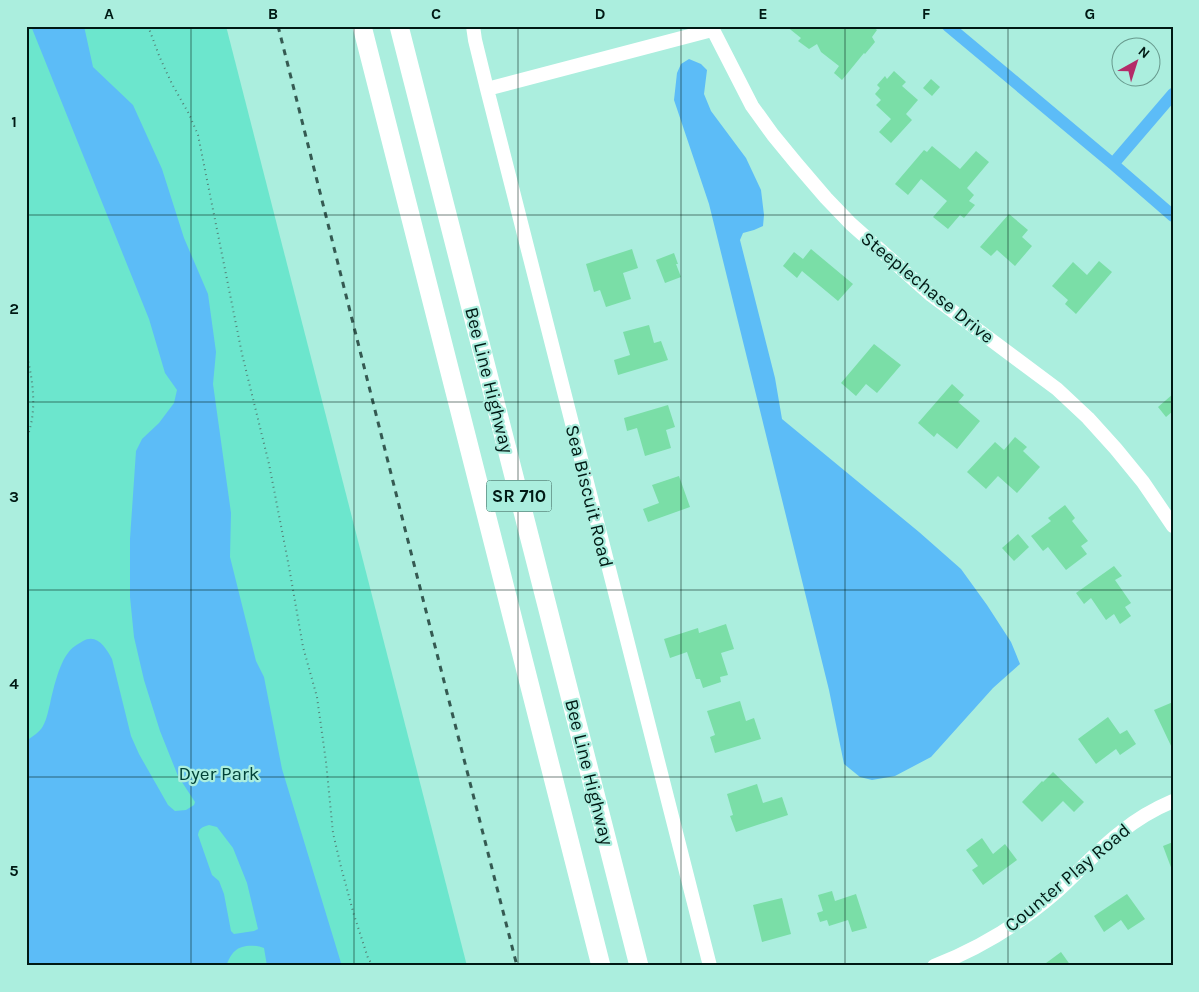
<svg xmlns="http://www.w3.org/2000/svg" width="1199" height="992" viewBox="0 0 1199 992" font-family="Karla,sans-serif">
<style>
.green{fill:#6ce6cd}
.water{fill:#5cbcf7;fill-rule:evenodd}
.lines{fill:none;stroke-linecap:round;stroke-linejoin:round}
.canal{stroke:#5cbcf7;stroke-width:12}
.building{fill:#7adea7}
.path{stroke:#548177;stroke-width:2;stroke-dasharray:1 4;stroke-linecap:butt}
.minor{stroke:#fff;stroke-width:14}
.highway{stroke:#fff;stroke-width:19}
.rail{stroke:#355a52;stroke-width:3;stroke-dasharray:6 6;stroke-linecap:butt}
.grid{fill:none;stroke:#001914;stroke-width:1;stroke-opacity:0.55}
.labels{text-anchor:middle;stroke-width:4.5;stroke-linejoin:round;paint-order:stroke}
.shield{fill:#abeede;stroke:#335951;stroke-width:1}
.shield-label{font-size:18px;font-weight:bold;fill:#001914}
.street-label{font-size:19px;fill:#001914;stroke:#abeede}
.park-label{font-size:19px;fill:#024238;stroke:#abeede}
.neatline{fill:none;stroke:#001914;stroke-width:2}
.grid-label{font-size:16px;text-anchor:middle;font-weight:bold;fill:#001914}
</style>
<rect width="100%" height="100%" fill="#abeede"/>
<path class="green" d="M26,26H226L467,966H26Z"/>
<path class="water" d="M31,26H84L93,67L133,105L162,169L184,238L208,294L216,352L213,384L231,513L230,557L256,661L264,677L282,769L341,963L343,966H267L264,948C256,945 242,944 235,951C231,954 228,961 226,966H26V741C32,737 40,732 43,726C47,719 48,711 50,704C53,690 59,664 68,653C71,648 78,644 83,641C97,633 106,648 112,659L131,736L139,754L168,805L175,811L186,810L194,805L195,802L178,776L160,731L144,680L134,637L130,597V539L136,451L142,439L159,423L174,403L177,390L165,373L149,319ZM209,825L217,827L233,848L247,883L258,929L254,931L234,934L231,931L224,894L219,881L212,875L198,835C199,828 202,827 209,825Z
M689,59L701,64L707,70L704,94L711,111L746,158L761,190L764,215L763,226L754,230L743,233L740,240L775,378L782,419L919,532L961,569L987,605L1011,642L1020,664L993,688L931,757L895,776L872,780L860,777L844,764L829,690L709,204L674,100L677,73L681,64Z"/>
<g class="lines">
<path class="canal" d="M948,26L1113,164L1173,216
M1113,164L1173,94"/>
</g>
<path class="building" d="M786,26H872L877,30L872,37L875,42L865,54L864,53L842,80L834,73L839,66L821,52L817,44L809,49L798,41L801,38Z
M894,71L906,82L902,86L918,100L906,114L912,120L891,143L879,132L891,119L876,105L881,100L875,94L880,88L877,85L885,76L887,79Z
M931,79L940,87L932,96L923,88Z
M932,146L960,169L976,151L989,162L967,188L974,195L969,201L975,205L964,218L960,215L948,229L933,217L947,201L921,179L908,195L895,184L924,150L927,152Z
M1009,214L1028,230L1022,237L1032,246L1015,266L997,250L991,256L980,247Z
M632,249L638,268L623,273L631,299L606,307L600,290L594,292L586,264Z
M811,249L853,284L838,301L802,271L797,278L783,266L794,252L803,259Z
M674,253L678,264H676L681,277L665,283L656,260Z
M1099,261L1112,272L1076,314L1065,304L1068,300L1052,286L1073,262L1087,275Z
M649,325L654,343L661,341L668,360L618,375L614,360L630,355L623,332Z
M874,344L901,365L877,393L866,384L856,396L841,383Z
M952,384L964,395L958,402L980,421L957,449L937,433L934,437L918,423Z
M1173,394V411L1166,417L1158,407Z
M668,405L675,427L666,430L671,448L645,456L637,428L627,431L624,418Z
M1015,437L1027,447L1023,451L1040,467L1017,493L998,476L986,489L967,472L995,442L1004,450Z
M679,476L690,507L648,522L643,509L659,503L652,485Z
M1065,505L1075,518L1072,521L1088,541L1081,546L1087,554L1066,570L1048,547L1043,551L1031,536L1051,521L1048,518Z
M1018,534L1029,547L1014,561L1002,548Z
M1114,566L1122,576L1115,580L1131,603L1125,607L1131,616L1120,624L1114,614L1106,620L1091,598L1084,604L1076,593Z
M726,624L734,649L721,653L728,675L720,677L721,682L703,688L700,679H696L687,652L670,658L664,639L698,628L699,633Z
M740,701L746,721L754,718L761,739L715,753L710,737L715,735L707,711Z
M1173,702V750L1154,710Z
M1108,717L1120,734L1127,730L1136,744L1120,755L1116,749L1096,764L1078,739Z
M1053,772L1084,802L1074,812L1063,801L1042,822L1022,802L1042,781L1043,782Z
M757,784L763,803L782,797L788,815L736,832L730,816L733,815L727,794Z
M982,838L993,854L1005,844L1017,860L983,885L972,870L978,866L966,850Z
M1173,842V870H1172L1163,846Z
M832,891L835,901L856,894L867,928L852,932L848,920L829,926L827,920L820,922L817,913L823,911L818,895Z
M1127,894L1145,919L1128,930L1121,920L1104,932L1094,916Z
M782,898L791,934L762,942L753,905Z
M1061,952L1071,966H1042Z"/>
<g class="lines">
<path class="path" d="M148,26L160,58L172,84L189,114L198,135L242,354L269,464L289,567L303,647L317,697L326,762L333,833L341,867L354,915L368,958L373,966
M26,352C33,380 38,412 26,440"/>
<path class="minor" d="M473,26L475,40L487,89L710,966
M711,26L752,106L773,135L796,163L826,198L851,224L931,295L1057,389L1088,418L1116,449L1143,482L1173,526
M487,89L712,30
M934,966C978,949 1018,925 1054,894C1077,874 1097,850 1121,832C1137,819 1154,809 1173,801"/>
<path class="highway" d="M362,26L601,966
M399,26L639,966"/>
<path class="rail" d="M278,26L406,533L517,966"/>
</g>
<path class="grid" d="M191,26V966M354,26V966M518,26V966M681,26V966M845,26V966M1008,26V966M26,215H1173M26,402H1173M26,590H1173M26,777H1173"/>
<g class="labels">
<rect class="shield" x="486.5" y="480.5" width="65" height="31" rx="4"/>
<g class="shield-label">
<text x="519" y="502">SR 710</text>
</g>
<g class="street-label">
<text transform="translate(928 287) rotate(39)" y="7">Steeplechase Drive</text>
<text transform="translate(490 380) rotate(76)" y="7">Bee Line Highway</text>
<text transform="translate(590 496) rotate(76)" y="7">Sea Biscuit Road</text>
<text transform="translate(590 772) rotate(76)" y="7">Bee Line Highway</text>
<text transform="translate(1067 877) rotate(-40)" y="7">Counter Play Road</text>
</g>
<g class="park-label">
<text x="219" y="780">Dyer Park</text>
</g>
</g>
<rect width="1199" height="992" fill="none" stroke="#abeede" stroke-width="55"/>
<g transform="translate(1136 62) rotate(39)"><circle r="24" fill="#abeede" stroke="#67998d"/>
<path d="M0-4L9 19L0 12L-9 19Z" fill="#b42b69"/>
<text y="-8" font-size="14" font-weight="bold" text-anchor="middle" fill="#001914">N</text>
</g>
<rect x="28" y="28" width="1144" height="936" class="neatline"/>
<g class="grid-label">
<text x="109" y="19">A</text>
<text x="273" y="19">B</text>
<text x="436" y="19">C</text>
<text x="600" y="19">D</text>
<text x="763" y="19">E</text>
<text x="926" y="19">F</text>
<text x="1090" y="19">G</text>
<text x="14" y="127">1</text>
<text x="14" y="314">2</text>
<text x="14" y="502">3</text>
<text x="14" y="689">4</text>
<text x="14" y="876">5</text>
</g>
</svg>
